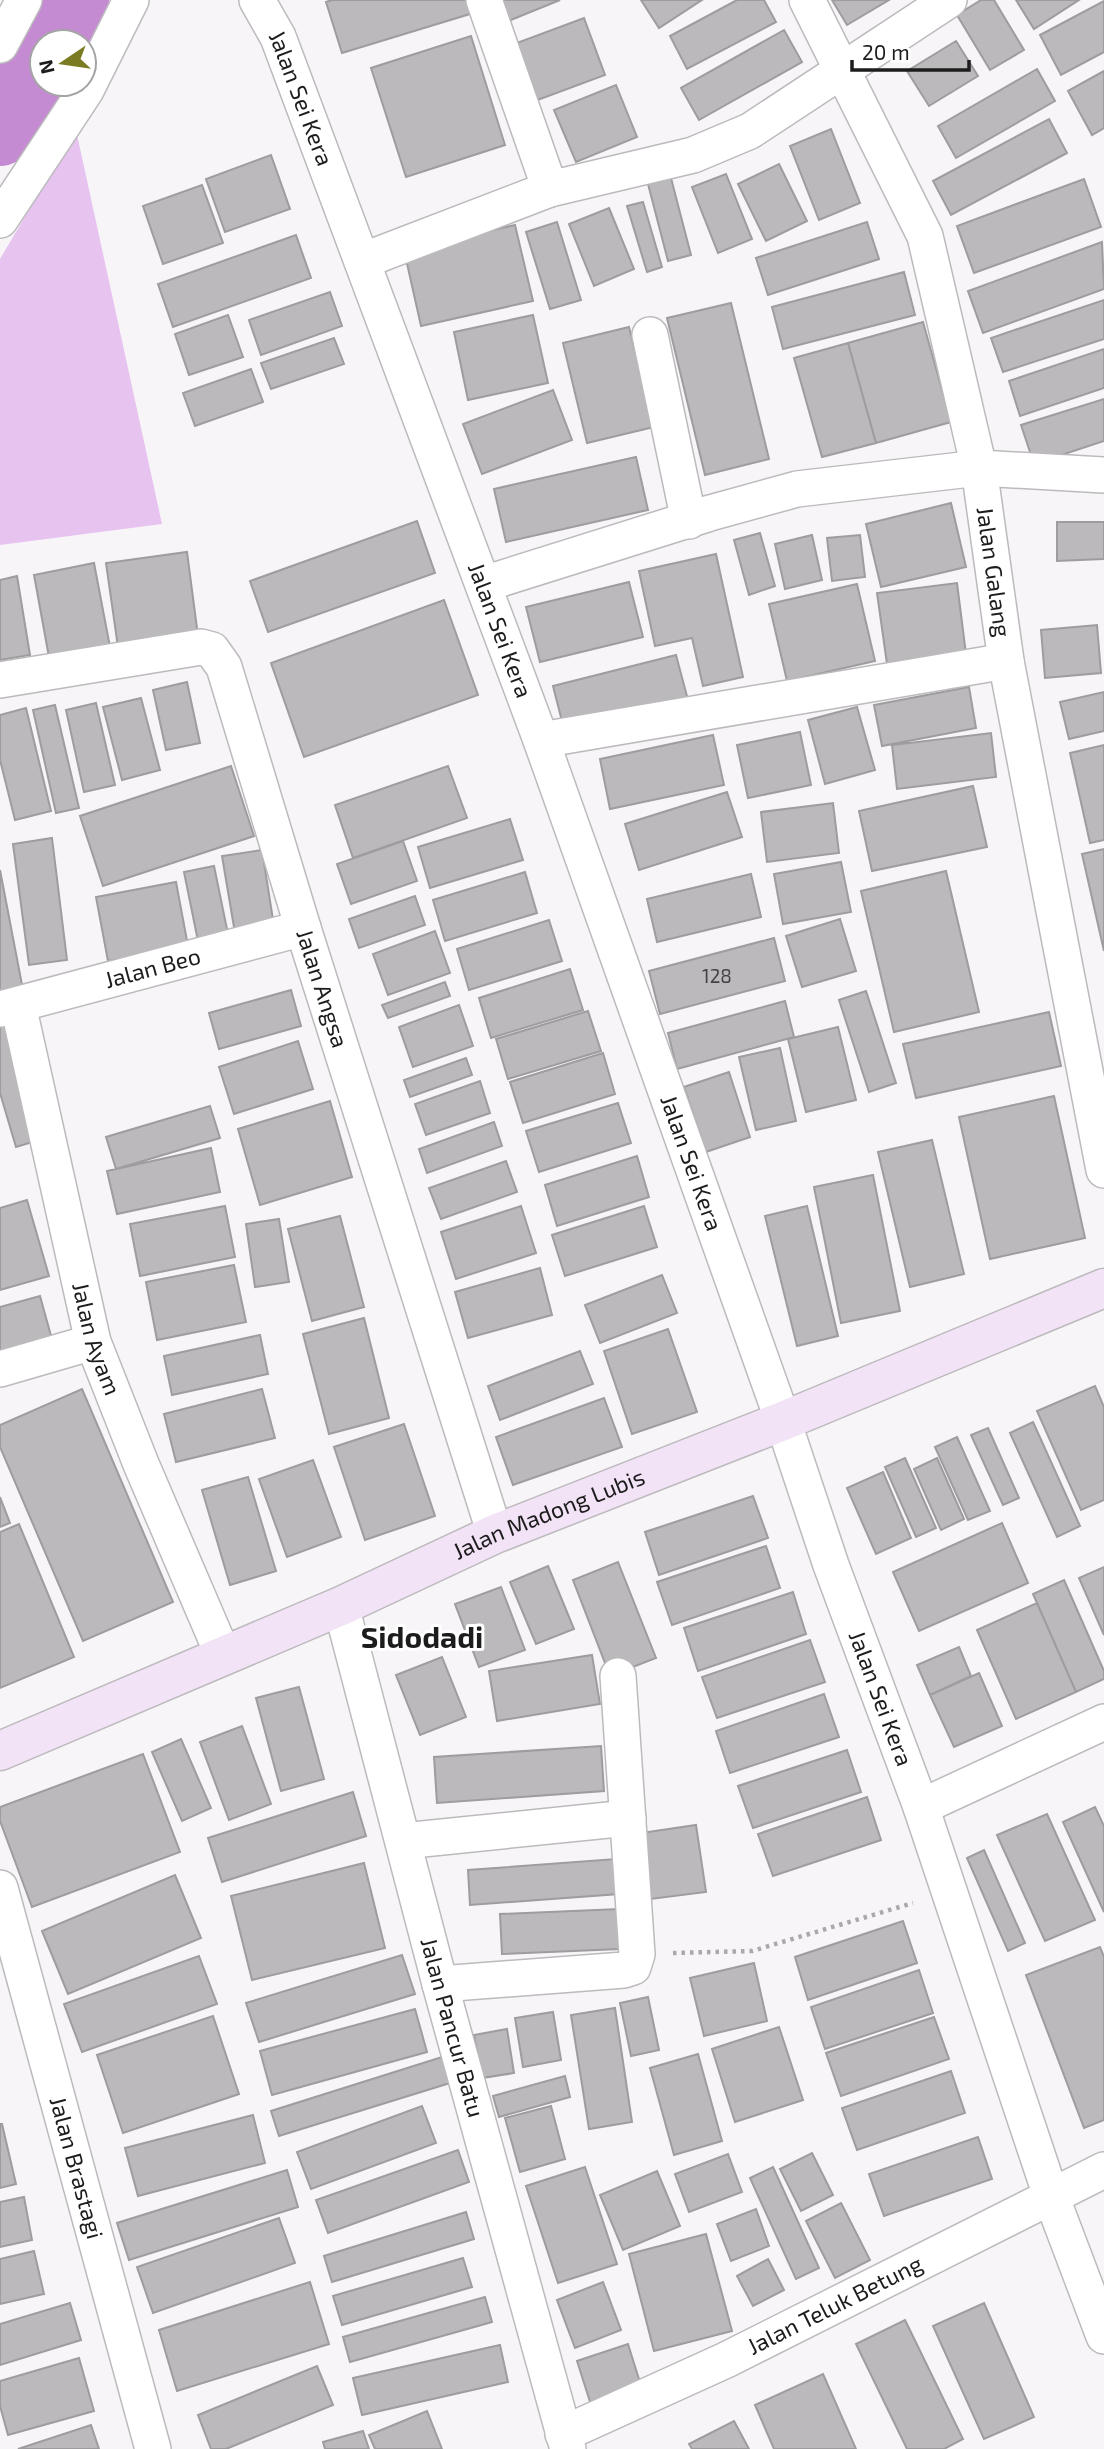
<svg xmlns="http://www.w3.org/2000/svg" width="1104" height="2449" viewBox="0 0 1104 2449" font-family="'Exo 2',sans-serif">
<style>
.green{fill:#e7c3f0}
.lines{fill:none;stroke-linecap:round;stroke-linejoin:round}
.river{stroke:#c48bd3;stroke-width:70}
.building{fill:#bbb9bb;stroke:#9e9c9e;stroke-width:2}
.street-casing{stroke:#bcbabd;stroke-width:38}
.secondary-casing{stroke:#bcbabd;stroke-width:41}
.path{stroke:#aaa8aa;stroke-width:4.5;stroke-dasharray:3.5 5;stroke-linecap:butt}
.street{stroke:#fff;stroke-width:35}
.secondary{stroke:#f2e3f6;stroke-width:38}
.labels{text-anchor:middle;stroke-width:6;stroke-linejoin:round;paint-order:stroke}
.number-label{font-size:19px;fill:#444344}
.street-label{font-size:23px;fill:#1d1c1d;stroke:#fff}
.district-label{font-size:30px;font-weight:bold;fill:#1d1c1d;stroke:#fff}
</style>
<rect width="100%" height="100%" fill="#f8f5f8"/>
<path class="green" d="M76,130L162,524L0,545V259Z"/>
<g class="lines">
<path class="river" d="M50,42L74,0
M0,131L42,57"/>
</g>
<path class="building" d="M332,0H466L470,14L342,53L326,2Z
M491,0H560L501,24Z
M641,0H702L659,28Z
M737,0H764L776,22L687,69L670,36Z
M832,0H889L847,25Z
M981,0H994L1024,50L990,70L957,15Z
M1016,0H1079L1034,29Z
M1104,1V52L1061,75L1040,35Z
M584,18L605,75L535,101L514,44Z
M784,30L802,62L699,120L681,88Z
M471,36L505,145L406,177L371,68Z
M956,41L978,76L929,106L907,71Z
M1037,69L1055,101L956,158L938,126Z
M1104,71V128L1092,135L1068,91Z
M616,85L637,137L576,162L554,110Z
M1049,119L1067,153L951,215L933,181Z
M831,129L860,203L819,220L790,146Z
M271,155L290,209L225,232L206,179Z
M779,164L807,221L766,241L738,184Z
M726,174L752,239L718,253L692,187Z
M671,178L691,255L668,261L648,184Z
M1084,179L1101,227L974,273L957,226Z
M202,185L223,243L163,264L143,206Z
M643,202L662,267L647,272L627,206Z
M609,208L634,269L594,286L569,224Z
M557,222L581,300L550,309L526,232Z
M867,222L879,259L768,295L756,258Z
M515,225L533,301L421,326L404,250Z
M296,235L311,278L173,327L158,284Z
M1102,242L1104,289L983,333L968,291Z
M904,272L915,315L783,349L772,307Z
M330,292L342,326L261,355L249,320Z
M1104,300V339L1003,372L991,338Z
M731,303L769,459L705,475L667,318Z
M228,315L243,357L189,375L175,334Z
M533,315L548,383L468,400L454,332Z
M923,322L951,422L876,443L848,343Z
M629,327L654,427L587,443L563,343Z
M334,338L344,364L271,389L261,363Z
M848,343L876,443L822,457L794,358Z
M1104,349V388L1020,416L1009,381Z
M251,369L263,402L195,426L183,393Z
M553,390L572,440L482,474L463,424Z
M1104,399V441L1034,464L1021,425Z
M636,457L648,510L506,542L494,489Z
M951,503L966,567L881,587L866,524Z
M417,521L435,573L268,632L250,581Z
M1057,522H1104V559L1057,561Z
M760,533L775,586L749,595L734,540Z
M812,535L822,580L785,589L775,544Z
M860,535L865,577L832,581L827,538Z
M187,552L198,636L118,647L106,563Z
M716,554L743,677L703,686L692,638L655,646L639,571Z
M94,563L110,647L49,657L34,575Z
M17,576L30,655L0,660V580Z
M629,582L643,637L540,662L526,607Z
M957,583L966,654L887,664L877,593Z
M857,584L875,661L787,681L769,604Z
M444,600L478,695L304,757L271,663Z
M1097,625L1101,673L1045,678L1041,630Z
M676,655L688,700L565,733L553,686Z
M187,682L200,743L166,750L153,690Z
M969,687L976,728L882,746L874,705Z
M1104,692V731L1069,739L1060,702Z
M141,698L160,770L122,780L103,707Z
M96,703L115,785L84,792L66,710Z
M55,705L79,808L56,813L33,710Z
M857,707L875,770L825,784L808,720Z
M26,708L51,811L15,820L0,760V715Z
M800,732L811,785L748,798L737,745Z
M991,733L996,777L897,789L892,745Z
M713,735L724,785L610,809L600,759Z
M1104,745V840L1090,843L1070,753Z
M231,766L254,836L103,886L80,816Z
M448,766L467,818L353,858L335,805Z
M973,786L987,847L872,871L859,811Z
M727,792L742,837L639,870L625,824Z
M833,803L839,853L767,862L761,812Z
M510,819L523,860L430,888L418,847Z
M52,838L67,960L29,965L13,844Z
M403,841L417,881L351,904L337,864Z
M1104,849V951L1082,854Z
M262,850L274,926L235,933L222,856Z
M841,862L851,912L783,924L774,874Z
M214,866L228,934L198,941L184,872Z
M0,870L23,990L0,995Z
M946,871L979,1012L894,1032L861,891Z
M525,872L537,913L445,941L433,900Z
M751,874L761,917L657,942L647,899Z
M176,882L188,946L108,961L96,897Z
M415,896L425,925L359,948L349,919Z
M840,919L856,971L802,987L786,936Z
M549,920L562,961L469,990L457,949Z
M435,931L450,973L388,995L373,954Z
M774,938L785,981L660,1014L649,971Z
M570,969L583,1010L491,1038L479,998Z
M445,982L450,996L388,1018L382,1005Z
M291,990L301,1026L219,1049L209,1013Z
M866,991L896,1083L869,1092L839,1000Z
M785,1001L794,1037L677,1069L668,1033Z
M459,1005L473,1046L413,1067L399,1027Z
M588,1011L601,1051L508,1079L496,1039Z
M1049,1012L1061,1066L916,1098L903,1044Z
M5,1019L42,1139L16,1147L0,1093V1020Z
M838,1027L856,1100L806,1112L788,1039Z
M298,1041L313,1089L234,1114L219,1067Z
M780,1048L796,1121L756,1130L739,1057Z
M603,1053L615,1094L523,1123L510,1082Z
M466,1058L472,1075L410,1097L404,1080Z
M729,1072L750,1137L706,1152L684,1087Z
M480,1081L490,1113L426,1135L415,1104Z
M1054,1096L1085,1238L990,1259L959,1117Z
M330,1101L352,1177L260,1205L238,1129Z
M618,1103L631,1143L539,1172L526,1131Z
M210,1106L220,1138L116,1169L106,1137Z
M494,1122L502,1146L427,1173L419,1149Z
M932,1140L964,1274L910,1287L878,1152Z
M211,1148L220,1192L117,1214L107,1171Z
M637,1156L649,1197L557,1226L545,1185Z
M506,1161L517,1192L441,1219L429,1188Z
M873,1175L900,1311L841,1323L814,1187Z
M27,1200L49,1276L0,1290V1208Z
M225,1206L235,1257L140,1276L130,1224Z
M521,1206L536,1253L456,1279L441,1232Z
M644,1206L657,1247L565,1276L552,1235Z
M807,1206L838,1336L797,1346L765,1216Z
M340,1216L364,1307L312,1321L288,1229Z
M279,1219L289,1282L255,1287L246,1224Z
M234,1265L246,1322L157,1340L146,1282Z
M540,1268L552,1315L468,1338L455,1292Z
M662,1275L677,1313L600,1343L585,1305Z
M40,1296L53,1343L0,1357V1307Z
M364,1318L389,1418L329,1434L303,1334Z
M668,1329L697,1412L632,1434L604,1351Z
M260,1335L268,1374L172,1395L164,1356Z
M580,1351L593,1384L500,1420L488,1386Z
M1095,1386L1104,1407V1500L1081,1510L1037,1411Z
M82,1389L173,1602L83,1641L0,1447V1425Z
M262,1389L275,1438L176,1462L164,1414Z
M604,1398L622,1447L513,1485L496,1437Z
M1033,1422L1080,1526L1057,1537L1010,1433Z
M404,1424L435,1516L365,1540L334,1447Z
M988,1428L1019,1498L1003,1505L971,1435Z
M957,1437L990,1511L968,1520L935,1447Z
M905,1458L936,1528L916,1537L885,1467Z
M937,1458L964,1519L941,1530L914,1469Z
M313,1460L341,1537L287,1557L259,1479Z
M883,1472L911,1538L876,1554L847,1488Z
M248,1477L276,1571L230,1585L202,1490Z
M753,1496L768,1538L659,1575L645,1532Z
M0,1497L10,1523L0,1527Z
M1002,1523L1028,1583L919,1631L893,1572Z
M19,1524L74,1657L0,1688V1532Z
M766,1546L780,1588L672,1625L657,1582Z
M618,1562L656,1658L610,1676L573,1580Z
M548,1566L574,1629L536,1644L510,1582Z
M1104,1567V1635L1079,1578Z
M1064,1580L1104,1671V1679L1076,1692L1033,1594Z
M501,1587L525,1650L479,1667L455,1604Z
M793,1592L806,1634L698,1671L684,1628Z
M1037,1603L1076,1692L1016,1719L977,1630Z
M810,1640L825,1682L717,1718L702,1677Z
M959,1647L971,1676L930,1695L917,1665Z
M592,1655L600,1704L497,1721L489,1671Z
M442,1657L466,1717L420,1735L396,1675Z
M979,1673L1002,1726L954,1747L930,1695Z
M299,1687L324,1779L281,1791L256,1698Z
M824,1694L839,1737L730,1773L716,1731Z
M242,1726L271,1804L229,1820L200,1742Z
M181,1739L211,1808L182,1821L152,1752Z
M601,1746L604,1791L437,1803L434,1757Z
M847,1750L861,1792L753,1828L738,1786Z
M143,1754L180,1852L32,1907L0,1821V1807Z
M353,1792L366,1836L222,1882L208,1838Z
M867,1797L881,1840L773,1876L758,1834Z
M1095,1807L1104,1826V1912L1063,1822Z
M1047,1814L1095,1920L1045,1941L997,1835Z
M696,1825L706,1892L651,1899L641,1833Z
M984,1850L1025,1943L1008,1951L967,1858Z
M616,1859L619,1894L470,1905L468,1870Z
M364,1863L385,1948L252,1980L231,1896Z
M175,1875L201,1938L68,1994L42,1931Z
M619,1909L620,1949L502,1954L500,1914Z
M903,1921L917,1963L808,2000L795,1957Z
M1100,1947L1104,1957V2120L1084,2128L1026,1975Z
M402,1955L415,1994L259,2042L246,2003Z
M199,1956L217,2004L82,2052L64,2004Z
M754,1963L767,2021L704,2036L690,1978Z
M919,1970L933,2013L825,2049L811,2007Z
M648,1997L659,2050L631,2056L620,2003Z
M615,2008L632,2122L589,2129L571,2015Z
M415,2009L427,2052L272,2095L260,2051Z
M553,2012L561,2060L523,2067L515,2018Z
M213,2016L239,2094L123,2133L97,2055Z
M934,2017L949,2059L841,2096L826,2053Z
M779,2027L803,2100L735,2122L712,2049Z
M507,2029L514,2073L482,2078L474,2035Z
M698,2054L722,2141L674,2155L650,2068Z
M442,2057L450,2083L279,2136L271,2111Z
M951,2071L965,2113L857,2150L842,2108Z
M565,2076L570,2097L499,2117L493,2096Z
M422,2106L436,2143L311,2189L297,2152Z
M551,2106L565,2159L520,2172L505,2118Z
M253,2115L265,2163L138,2196L125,2148Z
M0,2124H2L16,2184L0,2188Z
M978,2137L992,2179L884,2216L869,2174Z
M458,2150L469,2182L328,2233L316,2200Z
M812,2153L833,2195L801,2211L780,2169Z
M728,2154L742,2192L689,2212L675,2174Z
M585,2167L617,2264L558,2283L526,2186Z
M773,2167L819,2268L796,2279L750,2178Z
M287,2170L298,2207L129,2260L117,2223Z
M657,2171L680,2226L623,2250L600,2195Z
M24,2197L32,2240L0,2247V2202Z
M841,2203L870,2260L835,2278L806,2221Z
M756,2209L769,2246L731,2261L717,2224Z
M466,2212L474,2239L332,2282L324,2256Z
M279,2218L295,2263L153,2313L137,2267Z
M706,2234L732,2331L654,2351L629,2254Z
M34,2251L44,2294L0,2304V2259Z
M463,2258L472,2287L342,2325L333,2296Z
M768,2259L784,2290L753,2306L737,2276Z
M310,2282L329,2344L177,2391L159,2330Z
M603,2282L621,2330L575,2348L557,2300Z
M485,2297L492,2322L350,2362L343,2337Z
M70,2303L81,2340L0,2365V2324Z
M984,2303L1034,2417L984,2439L933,2326Z
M905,2320L963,2439L944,2449H907L856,2344Z
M628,2344L643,2392L592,2408L577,2361Z
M500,2345L508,2382L362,2415L353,2378Z
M79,2358L94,2411L8,2435L0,2406V2381Z
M317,2366L333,2405L226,2449H211L198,2415Z
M823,2374L856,2449H774L755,2405Z
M427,2411L442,2449H375L369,2435Z
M734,2421L749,2449H692L689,2444Z
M91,2425L99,2449H18Z
M363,2431L369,2449H325L323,2442Z"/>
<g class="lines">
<defs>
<g id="street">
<path id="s1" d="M257,0L278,37L541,740L783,1421L831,1565L921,1807L1051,2196L1104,2336"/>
<path d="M484,0L550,189L693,155L750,131L949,0"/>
<path id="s2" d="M807,0L925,236L979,468L1006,661L1104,1170"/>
<path d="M0,45L24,0"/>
<path d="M0,220L86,90L131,0"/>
<path d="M362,261L550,189"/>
<path d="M650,335L689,521"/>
<path d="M484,584L710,513L797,489L979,468L1104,475"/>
<path id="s3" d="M0,680L201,647L212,650L224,667L303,928L495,1534"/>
<path d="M541,740L1006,661"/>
<path id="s4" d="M18,1005L93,1342L141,1464L223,1655"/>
<path id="s5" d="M0,1009L303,928"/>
<path d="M0,1369L93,1342"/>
<path id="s6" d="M341,1606L440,1984L568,2449"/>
<path d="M921,1807L1104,1722"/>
<path d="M403,1841L628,1818"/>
<path id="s7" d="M0,1888L153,2449"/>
<path d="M440,1984L624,1970L633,1967L637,1954L618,1676"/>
<path id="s8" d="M563,2434L726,2360L1104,2170"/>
</g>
<g id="secondary">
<path id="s9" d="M0,1751L341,1606L495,1534L783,1421L1104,1288"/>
</g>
</defs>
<use href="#street" class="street-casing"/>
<use href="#secondary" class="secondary-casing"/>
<path class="path" d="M673,1953L752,1951L913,1903"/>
<use href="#street" class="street"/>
<use href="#secondary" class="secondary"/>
</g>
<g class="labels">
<g class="number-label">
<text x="717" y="983">128</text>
</g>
<g class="street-label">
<text dy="8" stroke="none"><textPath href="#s1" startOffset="108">Jalan Sei Kera</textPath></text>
<text dy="8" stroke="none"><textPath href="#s2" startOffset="607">Jalan Galang</textPath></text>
<text dy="8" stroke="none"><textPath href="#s1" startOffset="676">Jalan Sei Kera</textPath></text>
<text dy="8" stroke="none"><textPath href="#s5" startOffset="158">Jalan Beo</textPath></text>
<text dy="8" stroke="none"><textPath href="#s3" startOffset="572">Jalan Angsa</textPath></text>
<text dy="8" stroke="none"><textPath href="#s1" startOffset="1242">Jalan Sei Kera</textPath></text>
<text dy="8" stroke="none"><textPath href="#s4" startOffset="343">Jalan Ayam</textPath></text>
<text dy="8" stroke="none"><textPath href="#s9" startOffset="598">Jalan Madong Lubis</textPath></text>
<text dy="8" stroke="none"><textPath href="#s1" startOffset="1810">Jalan Sei Kera</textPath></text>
<text dy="8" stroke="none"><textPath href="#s6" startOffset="436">Jalan Pancur Batu</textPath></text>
<text dy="8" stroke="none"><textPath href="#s7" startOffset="290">Jalan Brastagi</textPath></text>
<text dy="8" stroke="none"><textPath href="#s8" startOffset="301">Jalan Teluk Betung</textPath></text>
</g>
<g class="district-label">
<text x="422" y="1648">Sidodadi</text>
</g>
</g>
<g transform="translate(63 63) rotate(257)"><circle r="33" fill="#ffffff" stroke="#a5a4a5" stroke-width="2"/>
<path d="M0-5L12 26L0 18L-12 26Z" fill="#7b7b23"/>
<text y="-10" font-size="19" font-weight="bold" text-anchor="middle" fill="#1d1c1d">N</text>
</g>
<path d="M852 60v10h117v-10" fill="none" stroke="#1d1c1d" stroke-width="3.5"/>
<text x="862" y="60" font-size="21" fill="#1d1c1d" stroke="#ffffff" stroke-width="5" paint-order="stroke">20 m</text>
</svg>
